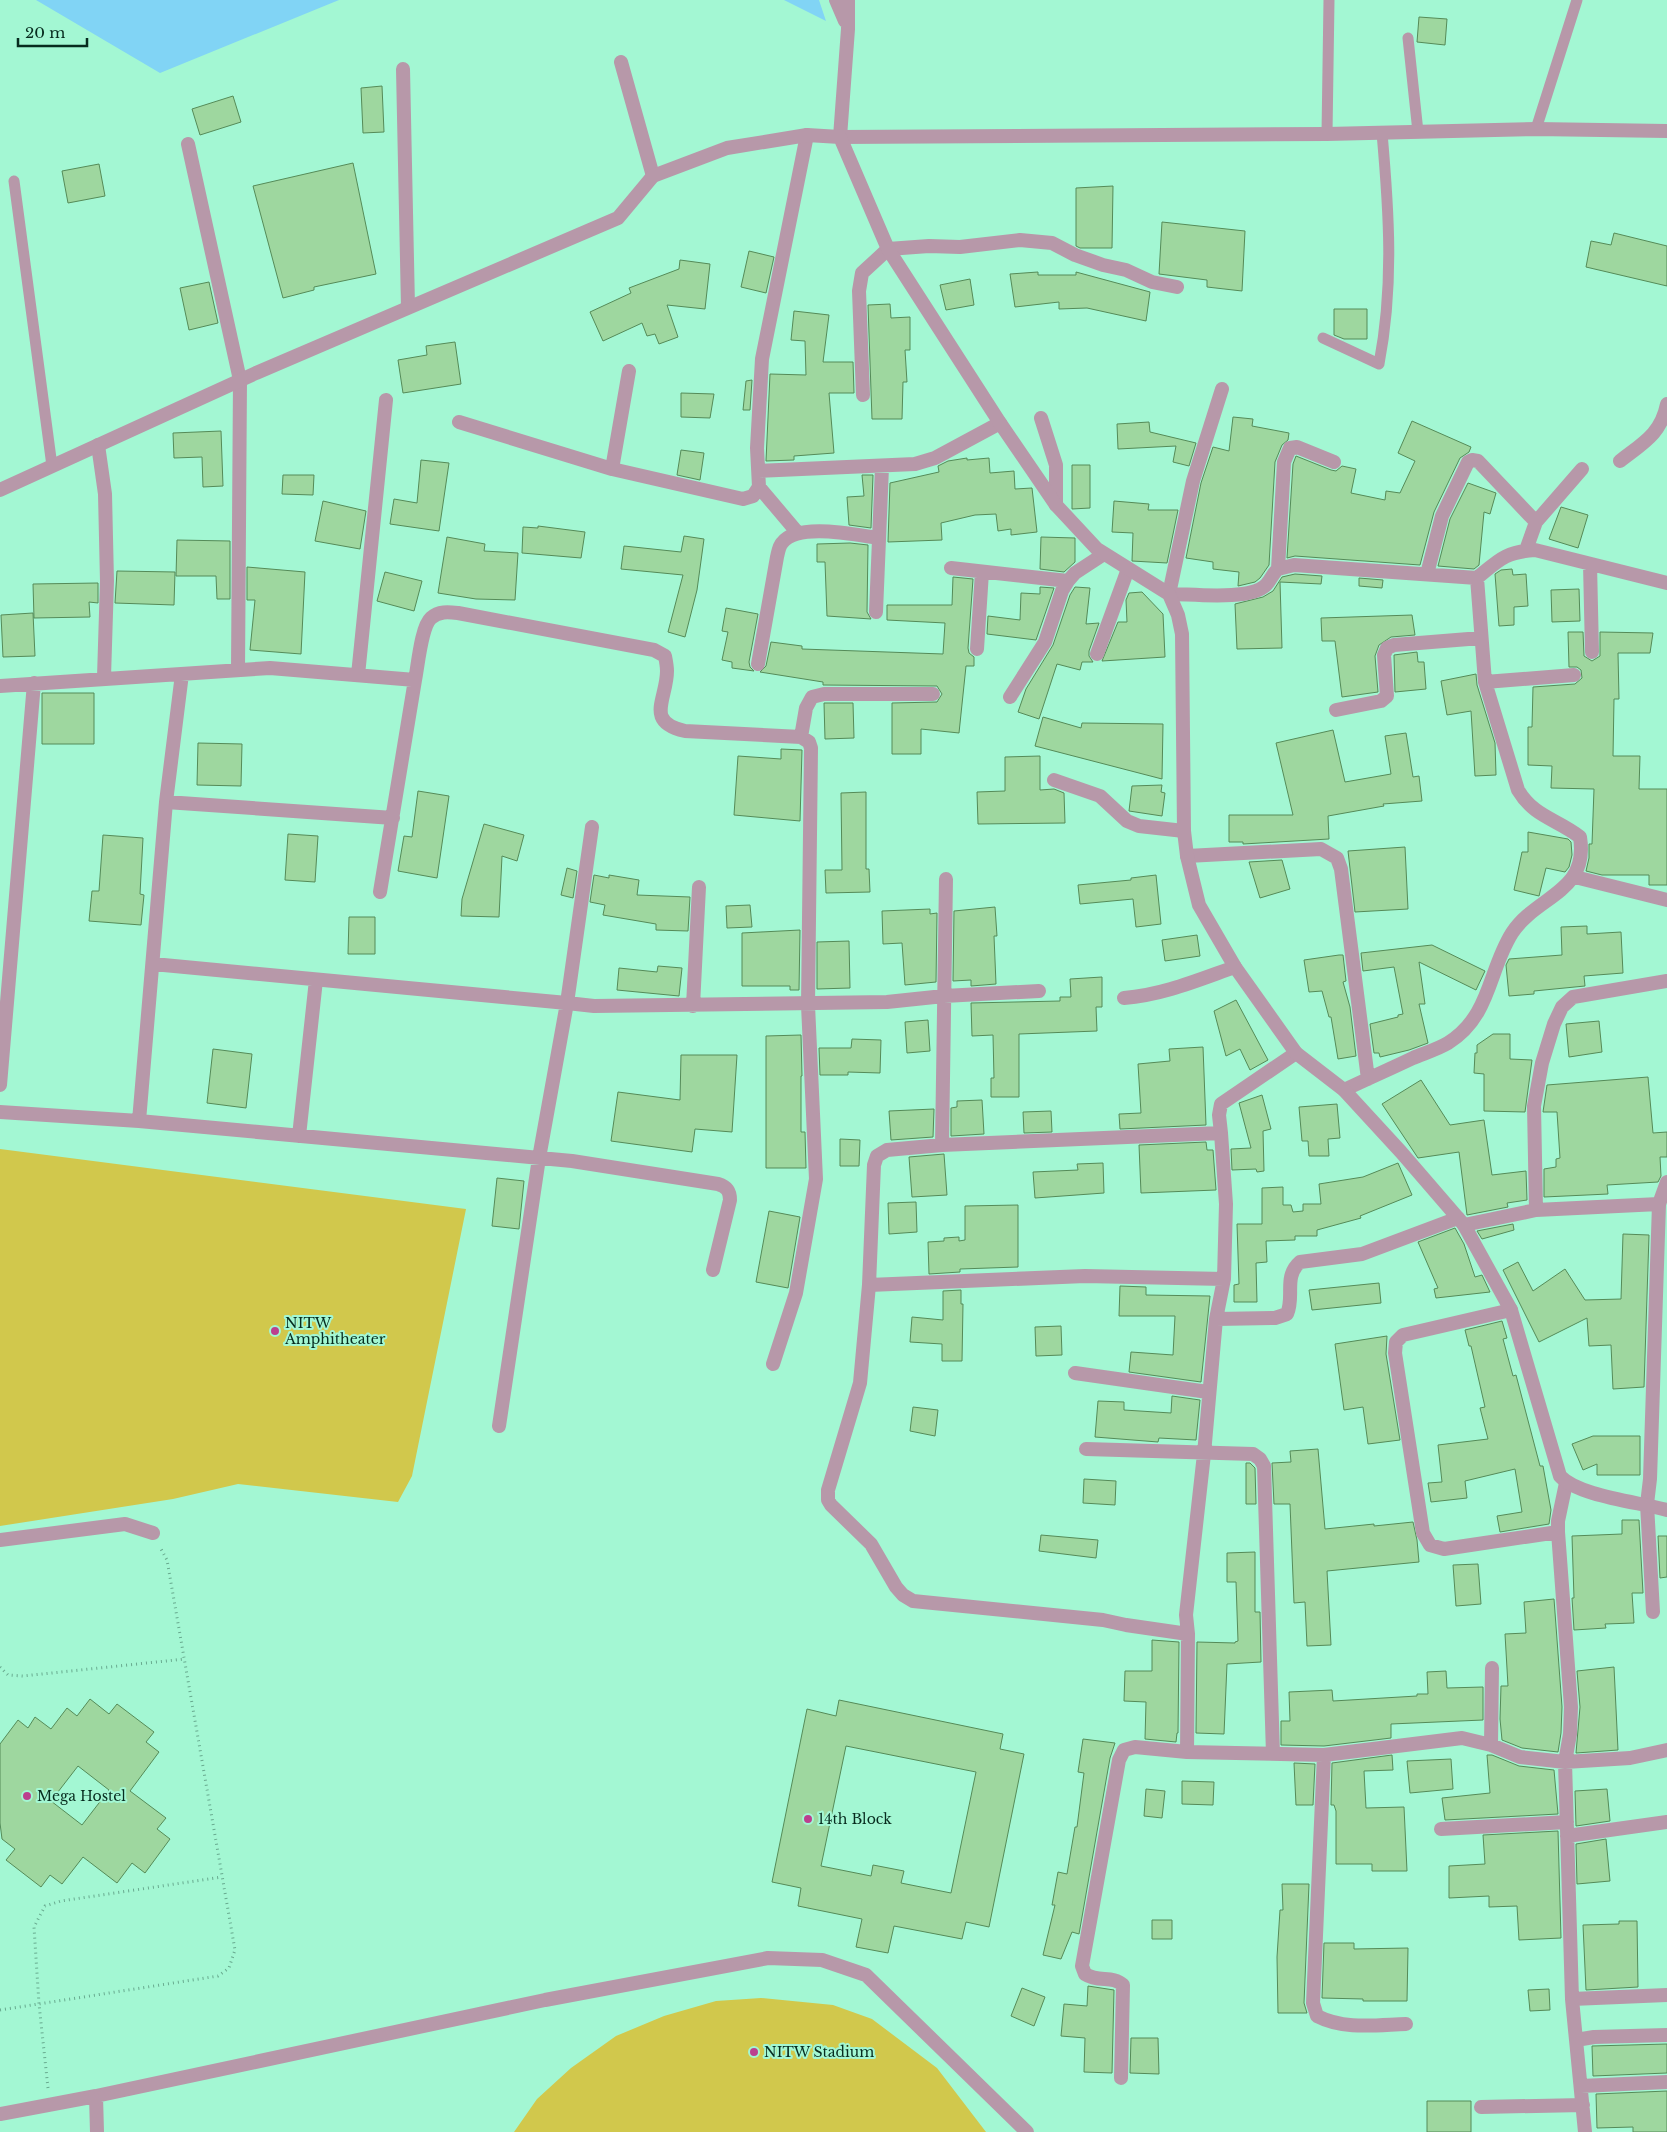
<svg xmlns="http://www.w3.org/2000/svg" width="1667" height="2132" viewBox="0 0 1667 2132" font-family="'Libre Baskerville',serif">
<style>
.green{fill:#d1c84c}
.water{fill:#81d4f5}
.building{fill:#9ed79f;stroke:#558b58;fill-rule:evenodd}
.lines{fill:none;stroke-linecap:round;stroke-linejoin:round}
.path{stroke:#68aa8f;stroke-width:3;stroke-dasharray:1 4;stroke-linecap:butt}
.service{stroke:#b798a9;stroke-width:11}
.minor{stroke:#b798a9;stroke-width:14}
.tertiary{stroke:#b798a9;stroke-width:14}
.poi-dot{fill:#bc3f8e;stroke:#a3f7d3;stroke-width:2}
.labels{text-anchor:middle;stroke-width:4;stroke-linejoin:round;paint-order:stroke}
.poi-label{font-size:14px;fill:#072c1f;stroke:#a3f7d3;text-anchor:start}
</style>
<rect width="100%" height="100%" fill="#a3f7d3"/>
<path class="green" d="M0,1149L466,1209L412,1476L398,1502L238,1484L173,1499L0,1526Z
M761,1998L833,2005L872,2019L937,2068L986,2132H514L537,2099L571,2068L616,2036L664,2016L716,2001Z"/>
<path class="water" d="M36,0H339L160,73Z
M784,0H819L826,21Z"/>
<path class="building" d="M1419,17L1447,19L1445,45L1417,42Z
M382,86L384,132L363,133L361,88Z
M233,96L241,122L200,135L192,109Z
M353,163L376,274L314,287V290L283,298L253,186Z
M99,164L105,196L68,203L62,171Z
M1113,186L1112,248H1080L1076,246V188Z
M1162,222L1245,231L1242,291L1207,287V280L1159,274Z
M1614,233L1667,246V286L1586,267L1591,241L1611,245Z
M749,251L774,257L766,293L741,287Z
M680,260L710,264L705,309L667,305L678,337L659,344L655,334L647,336L642,323L603,341L590,312L631,293L629,288L679,269Z
M1038,272V275H1076V272L1150,292L1146,321L1087,308L1059,309V302L1015,307L1010,274Z
M970,279L974,305L946,310L940,285Z
M209,282L218,323L189,330L180,288Z
M890,304L891,318L910,317V350H905L907,382H903L902,419H872L868,305Z
M1334,309H1367V339H1344L1334,335Z
M794,311L829,315L823,362H853L854,393H829L834,453L794,456V460L766,461L770,374L806,375L805,341L791,340Z
M455,342L461,384L403,393L398,360L427,355L426,346Z
M752,380L750,410H743L746,381Z
M681,393L714,394L710,418L681,417Z
M1233,417L1253,419L1252,426L1289,433L1288,440L1282,445L1275,462L1269,565L1260,578L1255,582L1238,586L1239,572L1213,569V562L1186,558L1201,483L1213,447L1229,451Z
M1412,421L1471,447L1469,452L1460,458L1434,512L1420,565L1295,556L1287,558L1293,464L1296,456L1331,470L1336,471L1342,466L1356,469L1351,493L1385,500L1386,491L1400,493L1415,461L1398,453Z
M1149,422L1150,432L1196,443L1189,466L1173,462L1176,446L1118,449L1117,424Z
M221,431L223,486L203,487L202,457L174,458L173,433Z
M681,450L704,453L700,480L677,475Z
M967,458V460L989,458L990,473L1014,471L1015,489L1032,488L1037,532L1011,535V529L998,531L996,514L975,515L941,523L942,540L888,542L890,483L939,472L938,466L948,461Z
M421,460L449,463L439,531L390,524L394,499L417,503Z
M1072,465H1090V508L1072,509Z
M283,475H314L313,495L282,494Z
M862,475H873L871,528L849,525L847,497L864,496Z
M1468,483L1496,493L1490,514L1484,512L1479,565L1474,569L1438,566L1450,519Z
M323,501L366,511L360,549L315,541Z
M1114,501L1149,504L1148,510H1178L1167,563L1132,561L1133,533L1112,532Z
M1561,507L1588,515L1578,548L1549,539Z
M538,526L585,532L581,558L522,553L523,527L538,528Z
M684,536L704,539L697,590L685,637L668,632L683,575L621,569L624,546L681,552Z
M447,537L485,544L484,551L518,553L515,600L476,599L438,593Z
M1041,537L1075,538V562L1064,572L1040,569Z
M177,540L230,541V599H217L216,576H176Z
M850,543L868,545L867,612L871,619L827,616L825,562H817V544Z
M247,567L305,572L301,654L250,650L255,600H247Z
M1512,569L1513,575L1526,574L1528,606L1514,607V625L1499,626L1495,574L1501,570Z
M117,571L175,572L174,605L115,603Z
M385,572L422,581L414,611L377,601Z
M1295,574L1322,576L1321,584L1280,582L1282,648L1237,649L1235,604L1263,597L1273,591L1282,577Z
M953,577L973,579L968,648L969,653L974,657V666H966L959,733L921,729V754H892V703L937,702L942,694L937,686L823,685V682L760,672L766,666L771,642L802,646V649L943,654L945,623L887,620V605H952Z
M1359,578L1383,580L1382,588L1359,586Z
M98,583V603L89,602L90,617L34,618L33,584Z
M1040,587L1054,588L1036,640L987,634L988,616L1020,620L1021,593L1040,594Z
M1075,587L1090,588L1086,624L1099,623L1089,651V656L1093,662H1082L1080,670L1057,664L1039,719L1018,712L1026,689L1053,645L1070,595Z
M1579,589L1580,621L1552,622L1551,590Z
M1142,592L1163,614L1165,657L1102,661L1118,622H1127L1126,600L1129,593Z
M726,608L758,614L749,662L750,667L754,671L732,668V662L722,660L728,632L722,631Z
M33,613L35,656L3,657L1,615Z
M1412,615L1415,635L1391,637L1379,645L1375,656L1378,692L1342,697L1335,641H1322L1321,618Z
M1568,632H1583L1584,656L1592,661L1600,656V632L1653,633L1650,653H1618L1619,699H1614L1613,756H1640L1639,789H1667V885H1649V875H1602L1586,871L1589,858V844H1592L1594,789L1551,788L1552,766L1528,765V727H1532L1533,687L1575,684L1582,678L1581,670L1577,667H1569Z
M1417,652L1418,662H1424L1426,689L1395,692L1394,655Z
M1476,674L1477,685L1495,743L1496,775L1475,776L1471,711L1447,715L1441,681Z
M42,693H94V744H42Z
M824,703H853L854,738L825,739Z
M1043,717L1081,728L1082,723L1163,724L1162,779L1035,746Z
M1333,730L1345,782L1391,774L1385,736L1406,733L1413,777L1419,776L1422,801L1383,804L1384,806L1328,816L1329,839L1243,844V842H1229V815H1293L1276,743Z
M198,743L242,744L241,786L197,785Z
M781,749L802,750L800,821L734,815L738,756L781,759Z
M1040,756V790L1054,789L1064,793L1065,823L978,824L977,792L1005,791V757Z
M1162,785L1161,792L1165,793L1162,816L1129,811L1132,786Z
M418,791L449,796L437,878L398,871L404,836L412,837Z
M866,792V869H869L870,892L826,893L825,870H842L841,793Z
M484,824L524,835L517,861L502,856L499,917L461,916L462,899Z
M1528,832L1568,839L1571,842L1572,855L1569,867L1565,872L1546,868L1539,896L1514,890L1522,852H1528Z
M288,834L318,836L315,882L285,880Z
M103,835L143,838L140,894L144,895L141,925L89,921L92,891H99Z
M1405,847L1408,909L1355,912L1348,851Z
M1282,860L1290,889L1260,898L1249,862Z
M567,868L577,871L573,898L561,895Z
M594,875L609,878V875L639,880L637,895L690,897L688,931L656,930V924L603,915L605,905L590,902Z
M1156,875L1161,924L1136,927L1133,899L1080,904L1078,885L1131,880V878Z
M750,905L752,927L727,928L726,906Z
M995,907L997,936H994L996,984L971,986V980L953,981L954,911Z
M930,909V914L937,913L936,982L905,985L902,943L883,944L882,911Z
M349,917H375V954H348Z
M1587,926V934L1621,932L1623,973L1584,976L1585,986L1534,991V994L1509,996L1506,965L1509,959L1562,955L1561,927Z
M800,930L799,990H790V986H742V933Z
M1197,935L1200,956L1165,961L1162,940Z
M849,941L850,988L817,989V942Z
M1432,945L1485,971L1476,990L1419,962L1425,1004H1419L1428,1043L1409,1050L1380,1057L1379,1053H1374L1370,1024L1398,1017V1015L1403,1014L1394,967L1363,971L1361,953Z
M1339,955H1343L1346,981L1343,982L1350,1007L1356,1056L1338,1059L1331,1017H1329L1322,991L1309,992L1304,960Z
M658,966L682,968L679,996L617,990L619,968L657,972Z
M1102,977V1007H1096L1097,1031L1019,1034V1097H991V1078H994L993,1035L972,1036L971,1003L1060,1001V997H1071L1070,979Z
M1236,1000L1268,1060L1250,1070L1240,1049L1226,1056L1214,1011Z
M928,1020L930,1051L907,1053L905,1022Z
M1599,1021L1602,1052L1569,1057L1566,1024Z
M1493,1034H1510V1059L1532,1060L1525,1112L1484,1111V1074L1474,1073L1475,1053H1477V1045Z
M801,1035L802,1076H801V1132H805L806,1168H766V1036Z
M852,1039L881,1040L880,1073L848,1072V1075H820L819,1048H851Z
M1203,1047L1206,1125L1120,1129L1119,1114L1141,1113L1138,1064L1170,1061L1169,1049Z
M213,1049L252,1054L246,1108L207,1103Z
M681,1055H737L732,1132L695,1129L692,1152L611,1141L618,1092L680,1100Z
M1648,1077L1653,1133L1667,1132V1157H1660L1661,1176L1658,1182L1607,1185L1608,1194L1544,1197V1169L1556,1167V1159L1560,1158L1557,1112H1543L1547,1085Z
M1421,1080L1450,1125L1484,1120L1492,1175L1526,1171L1527,1200L1507,1203L1508,1207L1467,1215L1459,1152L1418,1158L1382,1104Z
M1262,1095L1271,1129L1263,1131L1264,1171L1257,1172L1256,1169L1232,1170L1231,1149L1251,1148L1239,1103Z
M982,1100L984,1134L951,1136V1108L957,1107V1101Z
M1337,1104L1340,1138L1328,1139L1329,1156H1309L1308,1141H1302L1299,1107Z
M934,1109L933,1137L891,1140L889,1111Z
M1051,1111L1052,1132L1024,1133L1023,1112Z
M840,1139L860,1140L859,1166H840Z
M1206,1142L1207,1150H1213L1216,1190L1141,1193L1139,1145Z
M944,1154L947,1195L912,1197L909,1157Z
M1103,1163L1104,1193L1035,1198L1033,1172L1078,1170L1077,1164Z
M1398,1163L1412,1195L1360,1216L1361,1218L1317,1230V1236H1295V1240L1266,1241L1267,1262L1256,1263L1257,1302H1234V1285L1239,1284L1237,1224H1262V1188L1283,1187V1205H1291L1293,1212L1303,1211V1204H1321L1319,1184L1363,1177Z
M497,1178L524,1181L519,1229L492,1226Z
M916,1202L917,1232L889,1234L888,1203Z
M1018,1205V1267L960,1269V1272L929,1274L928,1242L944,1241V1238L959,1237V1241L965,1240V1206Z
M769,1211L800,1217L788,1288L756,1282Z
M1513,1224L1514,1230L1482,1239L1477,1231Z
M1455,1228L1464,1244L1475,1277L1482,1275L1490,1292L1436,1298L1434,1289L1438,1288L1418,1242Z
M1623,1234L1649,1235L1644,1387L1613,1389L1611,1345L1589,1346L1587,1318L1539,1342L1503,1270L1518,1262L1533,1291L1565,1269L1585,1300L1621,1299Z
M1379,1283L1381,1303L1312,1310L1309,1290Z
M1120,1286L1146,1287V1295L1210,1296L1201,1382L1129,1372L1131,1352L1173,1355L1175,1316H1119Z
M961,1290V1304H963L962,1361H942V1344L910,1342L912,1317L943,1320V1291Z
M1502,1321L1507,1338L1503,1339L1513,1376L1516,1375L1540,1466H1543L1551,1510L1549,1524L1500,1532L1497,1516L1522,1512L1515,1469L1465,1481L1467,1498L1431,1502L1428,1483L1442,1482L1438,1445L1488,1439L1480,1408L1485,1407L1471,1346H1469L1465,1330Z
M1061,1326L1062,1355L1036,1356L1035,1327Z
M1387,1336L1386,1354L1400,1440L1368,1444L1363,1407L1344,1410L1335,1344Z
M1172,1396L1200,1400L1196,1440L1159,1438L1158,1442L1095,1437L1098,1401L1124,1402V1410L1171,1413Z
M913,1407L938,1410L935,1436L910,1431Z
M1593,1436H1640V1475H1597V1464L1583,1470L1572,1444Z
M1318,1449L1325,1529L1374,1524V1526L1413,1522L1417,1540L1419,1562L1327,1571L1331,1645L1307,1646L1305,1602L1294,1603L1290,1504H1274L1272,1463L1291,1462L1290,1451Z
M1246,1463H1250L1255,1468L1256,1504H1246Z
M1084,1479L1116,1481L1115,1505L1083,1503Z
M1622,1520H1639L1643,1593H1632L1634,1623L1605,1624L1606,1628L1574,1630L1572,1598H1574L1572,1536L1622,1534Z
M1041,1535L1098,1540L1096,1558L1039,1551Z
M1658,1536H1667V1577L1660,1578Z
M1255,1552V1612H1260L1261,1662L1227,1664L1224,1734L1196,1733L1197,1642L1235,1643V1642L1238,1641L1236,1582H1227V1553Z
M1478,1564L1481,1604L1456,1606L1453,1565Z
M1554,1599L1562,1707L1561,1733L1558,1752L1522,1748L1502,1740L1500,1719L1501,1686H1508L1505,1634L1526,1633L1524,1602Z
M1152,1640L1179,1642L1178,1733H1177L1176,1742L1145,1739L1146,1702L1124,1701L1125,1671H1152Z
M1614,1667L1618,1750L1576,1753L1580,1707L1577,1671Z
M1446,1671L1447,1688L1483,1687V1720L1391,1724V1738L1324,1746L1281,1745V1721H1290L1289,1692L1332,1690L1333,1701L1417,1696V1694H1428L1427,1672Z
M90,1699L109,1714L117,1704L154,1732L146,1742L159,1752L130,1791L166,1818L157,1829L170,1839L145,1873L132,1863L117,1883L83,1857L62,1884L50,1875L41,1887L6,1860L15,1849L2,1839L0,1823V1744L18,1720L28,1728L35,1717L51,1729L67,1708L77,1716ZM78,1766L109,1790L82,1825L51,1801Z
M839,1700L1003,1734L1000,1749L1024,1754L989,1927L966,1922L962,1939L894,1926L888,1953L856,1947L862,1919L798,1906L801,1888L772,1882L807,1709L836,1716ZM846,1746L976,1772L951,1893L901,1883L904,1871L873,1865L871,1876L821,1866Z
M1083,1739L1115,1743L1110,1758L1079,1934L1072,1932L1061,1959L1043,1955L1055,1905H1052L1058,1872L1067,1874L1075,1827H1077L1084,1773L1078,1772Z
M1392,1755L1393,1770L1364,1771L1366,1808L1404,1807L1407,1871H1372V1864H1336V1811L1334,1805H1331L1332,1763Z
M1487,1755H1492L1519,1766L1554,1770L1558,1814L1445,1820L1442,1798L1490,1793Z
M1451,1759L1453,1789L1410,1793L1407,1761Z
M1294,1763L1315,1764L1313,1805H1296Z
M1182,1781L1214,1782L1213,1805L1182,1804Z
M1146,1789L1165,1791L1162,1818L1144,1816Z
M1607,1789L1610,1821L1576,1826L1575,1791Z
M1558,1831L1561,1938L1519,1940L1517,1906L1489,1907V1896L1449,1898V1866L1485,1864L1483,1835Z
M1606,1839L1610,1881L1577,1884L1576,1844Z
M1282,1884H1309L1304,2003L1307,2013H1278L1277,1957L1280,1910H1283Z
M1152,1920H1172V1939H1152Z
M1619,1921H1637L1638,1987L1586,1990L1583,1925L1619,1924Z
M1324,1943H1354V1949L1408,1948L1407,2001H1363V1999L1322,1998Z
M1088,1986L1114,1990L1112,2073L1084,2072L1085,2038L1061,2036L1064,2004L1087,2006Z
M1022,1988L1045,1997L1034,2026L1011,2016Z
M1549,1989L1550,2010L1530,2011L1528,1990Z
M1131,2038H1158L1159,2074L1130,2073Z
M1667,2044V2073L1593,2076L1592,2046Z
M1667,2091V2132H1633V2127L1597,2128L1596,2094Z
M1427,2101H1471V2132H1427Z"/>
<g class="lines">
<path class="path" d="M0,1667L8,1675L23,1676L185,1659
M0,2010L218,1976L229,1968L235,1950L167,1560L161,1549
M48,2088L39,2004L34,1927L45,1906L61,1901L222,1877"/>
<path class="service" d="M1408,38L1418,132
M1536,129L1577,0
M1327,134L1329,0
M14,181L52,466
M1323,338L1379,364C1394,286 1389,212 1382,133"/>
<path class="minor" d="M836,0L845,21
M848,0V29L840,137L1327,134L1536,129L1667,131
M621,62L653,176
M403,69L408,307
M188,144L240,380L238,670
M1222,389L1193,481L1169,594C1192,594 1250,601 1266,585C1271,580 1273,573 1278,569L1294,565L1477,578C1499,560 1505,552 1535,550L1667,583
M863,395L859,291L862,273L888,249L929,246L960,247L1020,240L1052,243L1075,255L1103,265L1126,270L1152,282L1177,287
M1041,418L1056,465V505
M459,422L612,469L629,371
M98,445L105,494L107,581L104,677
M1620,461C1643,443 1661,434 1667,404
M612,469L743,499L753,496L759,487L757,448L762,359L807,135
M759,471L915,464L935,458L1000,423
M759,487L797,532
M1526,550L1536,522L1582,469
M1590,564L1592,652
M951,568L1068,581
M1278,569L1284,462L1290,448L1297,447L1334,462
M1427,574L1442,516L1468,462L1472,460L1478,461L1536,522
M876,612L882,467
M977,649L982,572
M1097,654L1128,569
M758,664L777,557C778,553 779,546 782,543C797,522 856,535 879,538
M182,674L166,802L139,1121L572,1161L718,1184C727,1187 730,1191 730,1200L713,1270
M358,675L386,400
M415,680C418,666 421,627 431,618C439,611 448,612 458,613L654,650L665,656C666,661 667,666 667,671C667,699 644,722 685,731L801,737L809,742L811,748L808,1005L816,1179L796,1293L773,1364
M1485,682L1574,675
M0,686L270,668L415,680L380,892
M1010,697L1045,642L1062,591L1068,581L1075,573L1104,554
M1336,710L1381,701L1387,696L1384,655L1387,648L1394,645L1481,638
M801,737L806,708L812,697L824,694H933
M1054,780L1100,796L1127,821L1139,826L1184,831
M166,802L393,818
M1187,856L1321,849L1337,858L1341,869L1368,1079
M1575,877L1667,900
M946,879L942,1145L1221,1133L1219,1115L1221,1104L1296,1053
M153,964L567,1003L592,827
M1124,998C1163,995 1198,980 1235,967
M693,1006L699,887
M0,1085L34,683
M1344,1090C1367,1079 1390,1069 1413,1058C1425,1053 1438,1049 1448,1043C1491,1016 1488,971 1512,933C1537,895 1589,893 1580,837C1557,819 1534,817 1518,790L1485,682L1477,578
M0,1112L139,1121
M299,1136L316,980
M942,1145L887,1150L877,1156L874,1165L869,1285L1085,1276L1224,1279
M1659,1204L1667,1182
M1536,1210L1534,1106L1542,1063L1554,1024L1562,1007L1573,997L1667,981
M1464,1225L1536,1210L1659,1204L1650,1479L1647,1504L1653,1612
M869,1285L860,1383L828,1490V1500L831,1505L871,1544L896,1587L903,1595L913,1601L1103,1620L1126,1625L1188,1634
M1511,1310L1403,1335L1396,1342L1395,1353L1423,1533L1430,1545L1444,1549L1558,1532
M1216,1319L1275,1318L1287,1314C1295,1296 1283,1277 1300,1262L1362,1254L1458,1218
M1075,1373L1208,1392
M499,1426L539,1158L567,1003L594,1006L887,1002L944,996L1039,991
M1086,1449L1253,1454L1260,1459L1264,1466L1273,1754
M1566,1483L1558,1521V1532L1571,1707L1570,1734L1565,1762L1630,1758L1667,1750
M0,1540L125,1524L153,1533
M1491,1745L1492,1668
M1187,1752L1188,1634L1186,1615L1204,1454L1216,1319L1224,1279L1226,1204L1221,1133
M1324,1755L1462,1738L1491,1745L1520,1757L1565,1762L1572,1999L1585,2132
M1441,1829L1567,1822
M1567,1836L1667,1822
M1572,1999L1667,1995
M1576,2040L1594,2037L1667,2035
M1121,2078L1123,1985C1112,1975 1099,1983 1085,1974L1082,1966L1119,1760L1124,1750L1135,1747L1187,1752L1324,1755L1313,2003L1317,2016C1344,2030 1376,2025 1406,2024
M1581,2086L1667,2082
M96,2096L97,2132
M1481,2107L1583,2105
M0,2114L96,2096L545,2000L768,1958L822,1960L866,1975L1027,2132"/>
<path class="tertiary" d="M0,490L256,373L618,218L653,176L727,148L807,135L840,137L888,249L1000,423L1056,505L1097,549L1169,594L1178,615L1182,634L1184,831L1187,856L1199,905L1235,967L1296,1053L1344,1090L1401,1152L1464,1225L1511,1310L1560,1476C1578,1496 1639,1502 1667,1510"/>
</g>
<g class="poi-dot">
<circle cx="275" cy="1331" r="5"/>
<circle cx="27" cy="1796" r="5"/>
<circle cx="808" cy="1819" r="5"/>
<circle cx="754" cy="2052" r="5"/>
</g>
<g class="labels">
<g class="poi-label">
<text x="285" y="1328">NITW<tspan x="285" dy="16">Amphitheater</tspan></text>
<text x="37" y="1801">Mega Hostel</text>
<text x="818" y="1824">14th Block</text>
<text x="764" y="2057">NITW Stadium</text>
</g>
</g>
<path d="M18 38v8h69v-8" fill="none" stroke="#072c1f" stroke-width="2.5"/>
<text x="25" y="38" font-size="15" fill="#072c1f" stroke="#a3f7d3" stroke-width="4" paint-order="stroke">20 m</text>
</svg>
